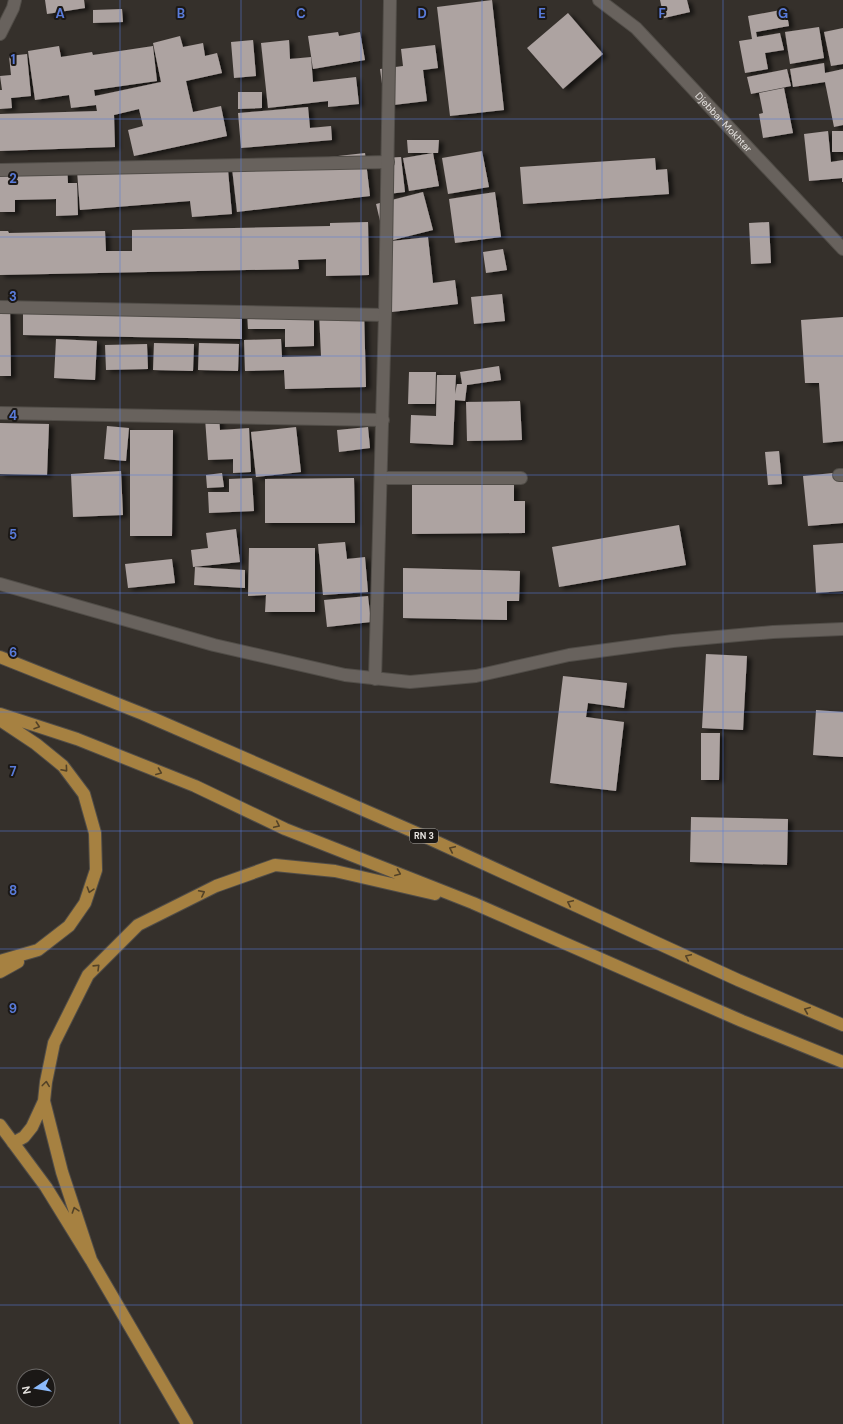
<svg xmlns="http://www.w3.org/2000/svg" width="843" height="1424" viewBox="0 0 843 1424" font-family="'DM Sans',sans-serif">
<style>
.building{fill:#ada3a1;filter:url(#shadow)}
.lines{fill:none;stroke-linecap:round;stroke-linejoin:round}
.minor-casing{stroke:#514d48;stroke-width:14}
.major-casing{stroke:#514d48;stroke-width:14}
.minor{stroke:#68625d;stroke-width:12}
.major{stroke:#a68141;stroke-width:12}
.oneway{stroke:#534227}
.grid{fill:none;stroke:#597bda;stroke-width:1;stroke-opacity:0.55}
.labels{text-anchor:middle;stroke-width:4;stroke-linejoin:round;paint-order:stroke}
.shield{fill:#1b1816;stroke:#a9a6a3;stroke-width:1}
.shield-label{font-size:9px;font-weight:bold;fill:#e6e3e0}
.street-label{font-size:10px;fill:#e6e3e0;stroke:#1b1816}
.grid-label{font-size:13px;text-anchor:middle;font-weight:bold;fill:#597bda;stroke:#1b1816;stroke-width:4;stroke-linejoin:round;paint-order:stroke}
</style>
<defs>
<filter id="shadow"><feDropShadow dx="4.5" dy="2.5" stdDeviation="2" flood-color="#0009"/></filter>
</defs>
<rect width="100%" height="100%" fill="#35302b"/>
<path class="building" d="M45,0H84L85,8L47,14Z
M492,0L504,110L450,116L437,7Z
M660,0H687L690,12L664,18Z
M122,9L123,22L93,23V10Z
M786,9L789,26L756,32L757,37L780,33L784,50L765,53L768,69L745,73L739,41L752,39L748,16Z
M568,13L603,54L563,89L527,48Z
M819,27L824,58L790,64L785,32Z
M843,28V64L831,66L824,32Z
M338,32L339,36L360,32L365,60L313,69L308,36Z
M180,36L183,47L203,43L205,56L217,53L222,73L186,81L193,112L221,106L227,136L134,156L128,130L143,126L139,109L114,115L115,147L0,151V114L97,111L96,105L71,108L69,95L35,100L28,51L59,46L61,57L92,52L93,55L153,46L157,81L94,90L95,96L161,82L153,43Z
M253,40L256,76L234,78L231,42Z
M289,40L290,59L311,57L313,82L356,77L359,104L328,107V101L268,108L261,43Z
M435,45L438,68L423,70L427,101L385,106L380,69L403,66L401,49Z
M27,54L31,96L11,98L12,108L0,109V90H2L0,76L11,75L9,56Z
M824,63L825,73L843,69V125L834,127L825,82L793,87L790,69Z
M787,69L791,86L751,94L747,77Z
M784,88L793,133L763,138L759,114L763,113L759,93Z
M238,92H262V108L238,109Z
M308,107L310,128L331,126L332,140L241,148L238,113Z
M828,131L831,162L843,160V182H842V178L809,181L804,134Z
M832,131H843V152H832Z
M407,140H439L438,153H408Z
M482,151L489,187L448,194L442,158Z
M365,153L370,196L237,212L232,168Z
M433,153L439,186L409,191L403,158Z
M401,157L405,192L388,194L383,158Z
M655,158L656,170L667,169L669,194L523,204L520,167Z
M227,159L232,214L192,217L190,201L80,210L77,171Z
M67,165L68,183H77L78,215L56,216V199L15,200V212H0V166Z
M423,192L433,230L385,242L376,204Z
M495,192L501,237L455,243L449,199Z
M368,222L369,275L326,276V259L298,260L299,269L0,275V231H8L9,233L105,231L106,251H132V230L330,226V223Z
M769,222L771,263L751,264L749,223Z
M428,237L433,283L455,280L458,304L392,312L383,242Z
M503,249L507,270L486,273L483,252Z
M502,294L505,321L474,324L471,297Z
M0,303H10L11,376H0Z
M23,303L242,310V339L23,335Z
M314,309V346L285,347V329H248L247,310Z
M364,310L366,387L285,389L284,370L245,371L244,340L281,339L282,357L321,356L319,311Z
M843,317V441L823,443L819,383H805L801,320Z
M56,339L97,341L95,380L54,378Z
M154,343L194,344L193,371L153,370Z
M199,343L239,344L238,371L198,370Z
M147,344L148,369L106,370L105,345Z
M499,366L501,380L467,385L465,401L455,400L453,445L410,443L411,415L436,416L437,375H456L455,394L457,384H462L460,372Z
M409,372H436L435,404H408Z
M520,401L522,440L467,441L466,402Z
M219,417L220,430L249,428L251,472L233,473V459L208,460L205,418Z
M0,423L49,424L47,475L0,474Z
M107,426L129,428L126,461L104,459Z
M296,427L301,472L256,477L251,432Z
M368,427L370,448L339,452L337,430Z
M130,430H173L172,536H130Z
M779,451L782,484L768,485L765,452Z
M121,471L123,515L73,517L71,474Z
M843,472V523L808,526L803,476Z
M222,473L224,487L207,488L206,475Z
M252,478L254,511L209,513L208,492H229V479Z
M354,478L355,523H265V479Z
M412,483H477L476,485H514V501H525V533L412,534Z
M679,525L686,565L559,587L552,547Z
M236,529L240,562L193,567L191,550L208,548L206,533Z
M345,542L347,559L365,557L368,592L323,595L318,544Z
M843,543V591L816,593L813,545Z
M249,548H315V612H265L266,595L248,596Z
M172,559L175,583L128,588L125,564Z
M195,567L245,570V588L194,585Z
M403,568L520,571L519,601H507V620L403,618Z
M368,596L371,622L327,627L324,600Z
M706,654L747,656L743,730L702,728Z
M563,676L627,683L624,708L588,703L586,717L624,722L616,791L550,783Z
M816,710L843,712V757L813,755Z
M701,733H720L719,780H701Z
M691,817L788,819L787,865L690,862Z"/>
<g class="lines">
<defs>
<g id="minor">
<path id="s1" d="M599,0L636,28L843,249"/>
<path d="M0,34L13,8L15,0"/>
<path d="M0,170L388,162"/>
<path d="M0,307L385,315"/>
<path d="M0,413L383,420"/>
<path d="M839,475H843"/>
<path d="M381,478H521"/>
<path d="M0,584L214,645L345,675L410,682L476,676L569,655L673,641L773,632L843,629"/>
<path d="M375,679L385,315L390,0"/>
</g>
<path id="major" d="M0,657L143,714L428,838L738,980L843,1025
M0,714L77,739L195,786L285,829L473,903L742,1021L843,1062
M0,720L36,744L63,766L84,794L95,833L96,870L85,903L69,926L38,950L0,961
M0,972L18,962
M0,1125L46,1187L91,1260L187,1424
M13,1143L24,1137L32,1127L44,1101
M91,1260L62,1172L44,1101L46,1082L54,1043L88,975L138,925L216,886L275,865L335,871L435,894"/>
</defs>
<use href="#minor" class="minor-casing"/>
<use href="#major" class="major-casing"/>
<use href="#minor" class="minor"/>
<use href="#major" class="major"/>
</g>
<defs><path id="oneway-chevron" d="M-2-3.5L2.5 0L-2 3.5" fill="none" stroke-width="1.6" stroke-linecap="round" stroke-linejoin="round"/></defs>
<g class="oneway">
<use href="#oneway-chevron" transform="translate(37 726) rotate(18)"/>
<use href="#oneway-chevron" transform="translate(65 769) rotate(49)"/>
<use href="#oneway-chevron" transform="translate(159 772) rotate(22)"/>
<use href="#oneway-chevron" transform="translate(277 825) rotate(25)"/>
<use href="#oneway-chevron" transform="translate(452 849) rotate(-155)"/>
<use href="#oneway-chevron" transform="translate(398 873) rotate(22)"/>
<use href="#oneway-chevron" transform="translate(90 890) rotate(107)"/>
<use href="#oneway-chevron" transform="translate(202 893) rotate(-27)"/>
<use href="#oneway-chevron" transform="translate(570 903) rotate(-155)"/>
<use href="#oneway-chevron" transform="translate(688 957) rotate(-155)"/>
<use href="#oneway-chevron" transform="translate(97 967) rotate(-44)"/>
<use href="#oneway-chevron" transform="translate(807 1010) rotate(-157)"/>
<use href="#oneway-chevron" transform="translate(46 1084) rotate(-83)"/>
<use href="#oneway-chevron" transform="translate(75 1210) rotate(-108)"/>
</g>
<path class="grid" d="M120,0V1424M241,0V1424M361,0V1424M482,0V1424M602,0V1424M723,0V1424M0,119H843M0,237H843M0,356H843M0,475H843M0,593H843M0,712H843M0,831H843M0,949H843M0,1068H843M0,1187H843M0,1305H843"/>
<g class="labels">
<rect class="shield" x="410" y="829" width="28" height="14" rx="3"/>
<g class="shield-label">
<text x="424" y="839">RN 3</text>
</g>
<g class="street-label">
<text dy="4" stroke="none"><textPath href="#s1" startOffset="175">Djebbar Mokhtar</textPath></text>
</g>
</g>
<g class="grid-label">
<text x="60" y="18">A</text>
<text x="181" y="18">B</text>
<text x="301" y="18">C</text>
<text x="422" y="18">D</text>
<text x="542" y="18">E</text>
<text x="662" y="18">F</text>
<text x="783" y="18">G</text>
<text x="13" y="64">1</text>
<text x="13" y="183">2</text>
<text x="13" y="301">3</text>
<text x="13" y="420">4</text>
<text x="13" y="539">5</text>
<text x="13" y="657">6</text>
<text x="13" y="776">7</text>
<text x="13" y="895">8</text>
<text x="13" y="1013">9</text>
</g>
<g transform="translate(36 1388) rotate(258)"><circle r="19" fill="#1b1816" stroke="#6c6967"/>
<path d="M0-3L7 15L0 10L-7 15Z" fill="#8bbafc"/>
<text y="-6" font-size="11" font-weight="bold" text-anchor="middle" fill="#e6e3e0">N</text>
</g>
</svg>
